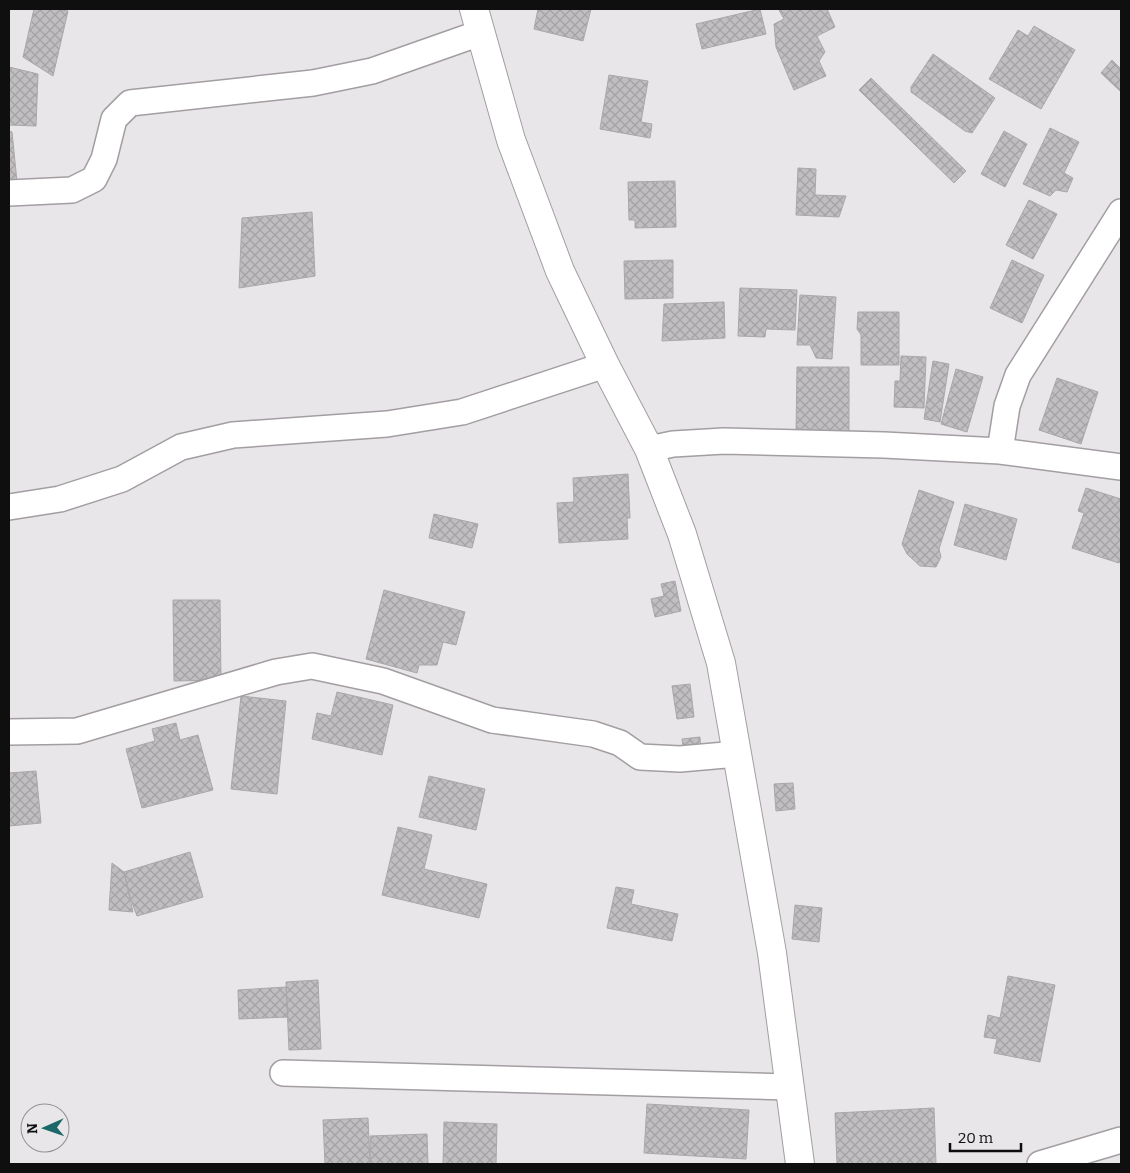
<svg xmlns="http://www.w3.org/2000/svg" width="1130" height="1173" viewBox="0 0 1130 1173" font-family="Bitter,serif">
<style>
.building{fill:url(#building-cross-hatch);stroke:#aaa6aa}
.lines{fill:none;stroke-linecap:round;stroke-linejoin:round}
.minor-casing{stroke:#a29ea2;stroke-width:28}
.tertiary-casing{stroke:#a29ea2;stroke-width:30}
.minor{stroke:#fff;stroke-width:25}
.tertiary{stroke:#fff;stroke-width:28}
</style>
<defs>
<pattern id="building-cross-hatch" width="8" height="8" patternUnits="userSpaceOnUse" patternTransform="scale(1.25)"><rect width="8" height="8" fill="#c1bec2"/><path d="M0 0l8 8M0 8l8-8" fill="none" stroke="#a5a2a6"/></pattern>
</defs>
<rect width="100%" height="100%" fill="#e9e6ea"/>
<path class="building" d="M34,9H56L68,11L53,76L23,57Z
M538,9H591L583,41L534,29Z
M760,9L766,34L702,49L696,24Z
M782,9H827L835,27L817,36L825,52L819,61L826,76L794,90L776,47L774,24L784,19L779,10Z
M1034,26L1075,50L1041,109L989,79L1018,30L1028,36Z
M933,54L995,98L972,133L965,131L911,92V87Z
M1112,60L1121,69V92L1101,73Z
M9,67L38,74L36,126L9,125Z
M609,75L648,81L641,122L652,124L650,138L600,129Z
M871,78L966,171L954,183L859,90Z
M1050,128L1079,142L1064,173L1073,178L1067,192L1056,190L1050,196L1023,184Z
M9,131L12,132L17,182L9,181Z
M1004,131L1027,144L1005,187L981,174Z
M798,168L816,169L815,195L846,196L839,217L796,215Z
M675,181L676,227L635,228V220H629L628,182Z
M1029,200L1057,214L1033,259L1006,245Z
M312,212L315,276L239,288L242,218Z
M673,260V298L625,299L624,261Z
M1012,260L1044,275L1022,323L990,308Z
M740,288L797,290L795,330L766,329L765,337L738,336Z
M800,295L836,297L832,359L816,358L810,345H797Z
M724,302L725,338L662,341L664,304Z
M858,312H899V365H861V335L857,329Z
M901,356L926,357L924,408L894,407L895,381H900Z
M933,361L949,364L940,422L924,419Z
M797,367H849V433H796Z
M956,369L983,377L967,432L941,424Z
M1057,378L1098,392L1081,444L1039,430Z
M628,474L630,518H627L628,539L559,543L557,503L574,502L573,478Z
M1086,488L1121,499V557L1119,563L1072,548L1084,513L1078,511Z
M919,490L954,502L939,549L941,557L936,567L920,566L907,554L902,544Z
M965,504L1017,519L1006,560L954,545Z
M434,514L478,524L472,548L429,538Z
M675,581L681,611L655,617L651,599L664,596L661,584Z
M384,590L465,612L456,645L443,642L437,665H419L417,673L366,659Z
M173,600H220L221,680L174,681Z
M690,684L694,717L677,719L672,686Z
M337,692L393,705L382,755L312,739L317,713L331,716Z
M241,696L286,701L277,794L231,789Z
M176,723L180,740L198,735L213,790L142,808L126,749L155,741L152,729Z
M700,737L701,754L684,755L682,739Z
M36,771L41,823L9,826V773Z
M429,776L485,789L476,830L419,817Z
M793,783L795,809L776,811L774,784Z
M398,827L432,835L424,869L487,884L479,918L382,895Z
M190,852L203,897L137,916L130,897L124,872Z
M112,863L124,872L133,912L109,910Z
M616,887L634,890L631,904L678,914L672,941L607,928Z
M795,905L822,908L819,942L792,939Z
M1008,976L1055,985L1040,1062L994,1053L997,1039L984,1037L988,1015L1000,1018Z
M318,980L321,1049L289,1050L286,982Z
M286,987L288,1017L239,1019L238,990Z
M647,1104L749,1110L746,1159L644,1153Z
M934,1108L936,1164H837L835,1113Z
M368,1118L370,1164H325L323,1120Z
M444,1122L497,1124L496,1164H443Z
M427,1134L428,1164H370V1136Z"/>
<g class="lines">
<defs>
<path id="minor" d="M9,193L72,190L94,179L104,159L114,119L130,103L313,83L372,71L480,33
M649,449L673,444L724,441L884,445L1000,451L1121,467
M1000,451L1007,406L1018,375L1121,212
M9,507L60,499L122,479L181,447L233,435L387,424L462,412L605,365
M9,732L77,731L276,672L312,666L383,681L492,720L593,734L620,743L640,757L680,759L737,754
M283,1073L790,1087
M1040,1164L1121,1140"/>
<path id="tertiary" d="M474,9L511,140L560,271L605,365L649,449L682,534L721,663L772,953L800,1164"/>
</defs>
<use href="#minor" class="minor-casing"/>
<use href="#tertiary" class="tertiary-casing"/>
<use href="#minor" class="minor"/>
<use href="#tertiary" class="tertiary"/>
</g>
<rect width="1130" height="1173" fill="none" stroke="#100f10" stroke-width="20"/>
<g transform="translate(45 1128) rotate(268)"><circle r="24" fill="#e9e6ea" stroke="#929093"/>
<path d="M0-4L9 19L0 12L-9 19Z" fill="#1b6869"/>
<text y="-8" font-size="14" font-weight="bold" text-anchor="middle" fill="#100f10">N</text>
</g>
<path d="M950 1143v8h71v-8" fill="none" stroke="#100f10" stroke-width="2.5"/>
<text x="958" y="1143" font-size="15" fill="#100f10" stroke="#e9e6ea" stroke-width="4" paint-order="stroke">20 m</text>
</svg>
